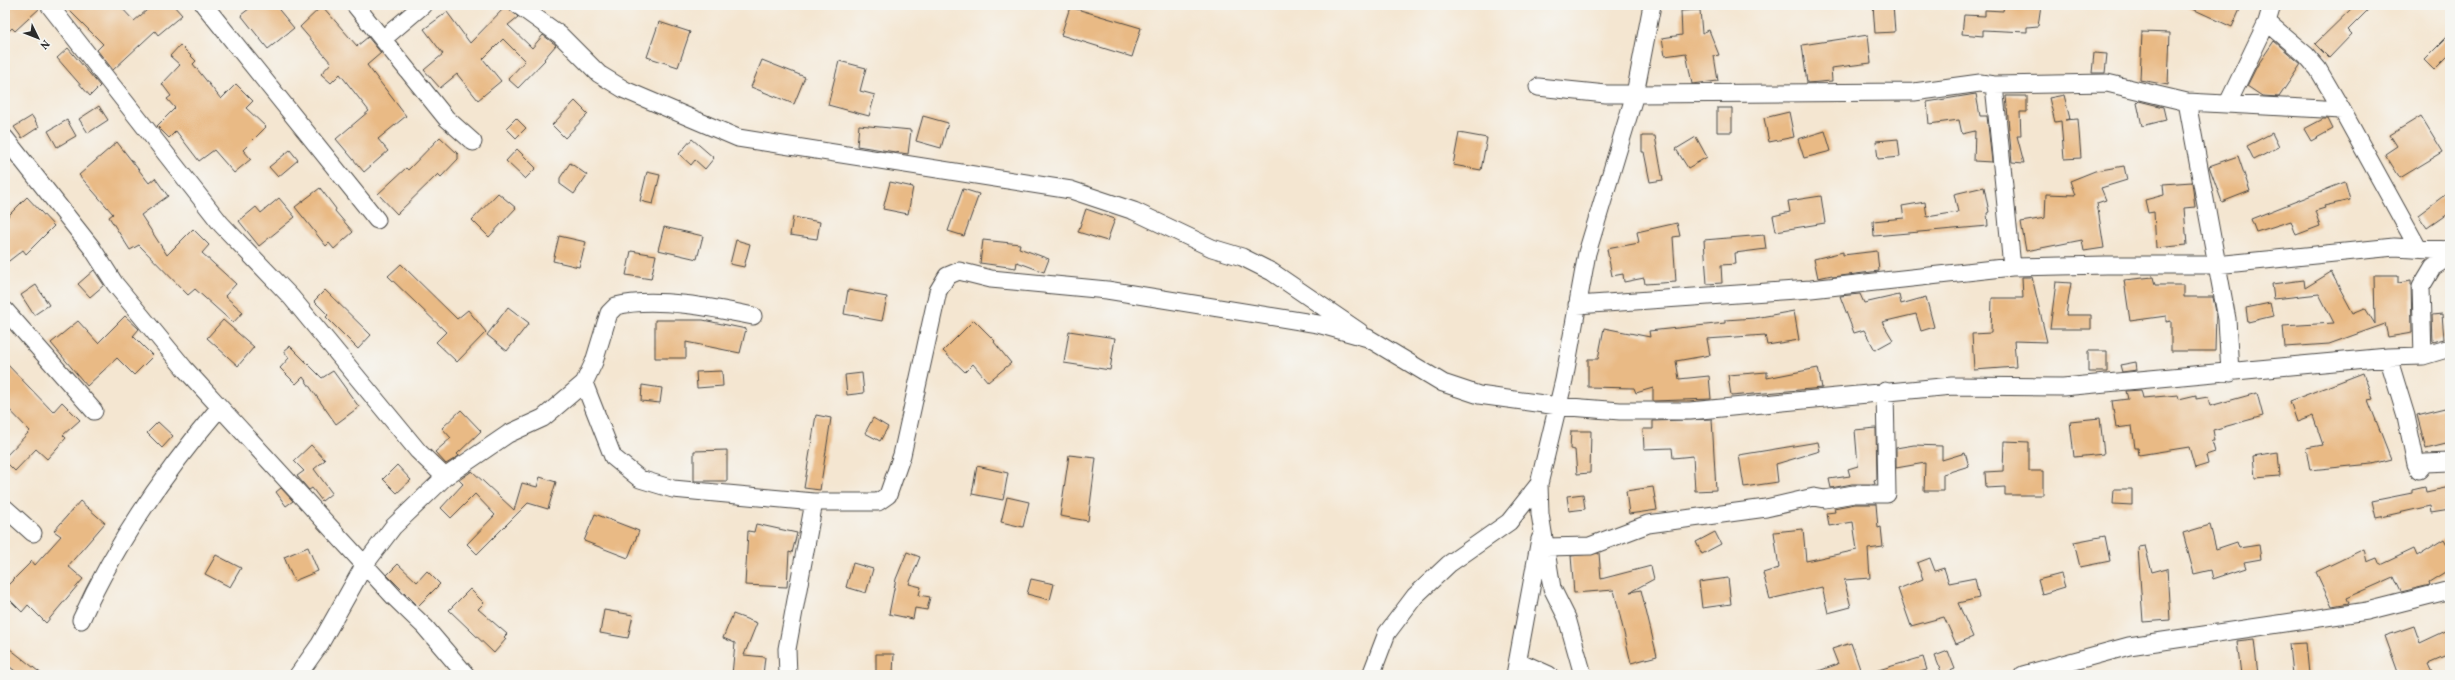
<svg xmlns="http://www.w3.org/2000/svg" width="2455" height="680" viewBox="0 0 2455 680" font-family="Vollkorn,serif">
<style>
.building{fill:#e9ba85}
.lines{fill:none;stroke-linecap:round;stroke-linejoin:round}
.minor-casing{stroke:#494744;stroke-width:19}
.minor{stroke:#fff;stroke-width:17}
</style>
<rect width="100%" height="100%" fill="#f6f6f2"/>
<filter id="ink" filterUnits="userSpaceOnUse"><feTurbulence type="fractalNoise" baseFrequency=".025" numOctaves="2"/><feDisplacementMap in="SourceGraphic" scale="8" xChannelSelector="R" yChannelSelector="G"/><feConvolveMatrix kernelMatrix="1 2 1 2 8 2 1 2 1" color-interpolation-filters="sRGB"/></filter>
<filter id="wash" filterUnits="userSpaceOnUse"><feTurbulence type="fractalNoise" baseFrequency=".012" numOctaves="4" result="noise"/><feDisplacementMap in="SourceGraphic" scale="16" xChannelSelector="R" yChannelSelector="G"/><feGaussianBlur stdDeviation="0.9" result="paint"/><feColorMatrix in="noise" values="0 0 0 0 0 0 0 0 0 0 0 0 0 0 0 0 0 1.4 0 .05"/><feComposite in="paint" operator="in"/></filter>
<g filter="url(#wash)">
<rect width="100%" height="100%" fill="#f4e6d1"/>
<g id="blocks">
<path class="building" d="M10,5H39L40,8L15,31L12,28L5,35V9Z
M64,5H119L134,21L153,5H173L182,15L158,35L155,31L113,70L97,50L103,44Z
M254,5H275L294,28L268,49L241,15Z
M507,5L518,17L508,25L532,48L543,35L556,45L544,59L545,60L518,88L508,79L525,61L503,39L483,59L501,81L478,100L457,74L440,88L424,70L443,54L424,29L447,12L470,43Z
M1873,5H1893L1895,32L1875,33Z
M2004,5H2041L2038,26L2027,27V32L1983,30V36L1962,34L1964,15L1985,16V10L2003,11Z
M2184,5H2242L2232,27Z
M2355,5L2372,6L2348,30L2352,34L2329,58L2315,44Z
M322,6L357,46L368,37L381,53L367,65L406,116L378,139L388,151L364,172L336,139L369,111L340,74L331,83L321,74L331,63L300,27Z
M1070,7L1141,28L1132,57L1061,35Z
M1700,10L1702,33L1709,30L1719,55L1714,56L1718,81L1692,84L1686,53L1665,56L1662,38L1682,35L1681,11Z
M659,22L690,32L678,67L647,57Z
M2142,32L2170,33L2168,85L2140,80Z
M2450,34V54L2434,70L2424,60Z
M1868,35L1871,63L1831,68L1832,81L1807,83L1802,45Z
M2274,41L2301,64L2279,97L2262,96L2247,86L2257,66Z
M180,45L196,61L193,64L221,99L236,84L253,101L246,108L266,127L243,150L251,159L234,173L214,150L199,161L176,131L169,138L157,126L175,108L167,99L171,96L162,84L180,65L170,56Z
M68,48L100,86L90,96L57,58Z
M2094,53L2107,54L2105,73H2092Z
M762,60L805,77L794,104L751,87Z
M839,61L866,68L860,91L875,95L869,116L828,105Z
M1976,94L1980,116H1987L1992,162L1974,161L1975,131L1962,134L1959,120L1929,124L1927,102Z
M2064,95L2070,119L2065,120L2078,119L2081,158L2064,159L2061,121L2055,122L2049,98Z
M2006,96H2027V112H2020L2021,136H2017L2024,163L2012,162Z
M575,101L588,114L565,138L552,125Z
M2139,101L2163,107L2166,120L2142,126L2137,103Z
M99,106L108,120L88,133L79,119Z
M1717,108H1732V132H1717Z
M1789,112L1794,137L1769,142L1764,118Z
M32,116L39,127L22,138L14,127Z
M923,116L948,123L941,148L916,141Z
M2421,116L2443,152L2400,178L2385,154L2397,146L2390,135Z
M516,118L526,128L516,138L506,128Z
M2323,119H2328L2333,129L2311,141L2304,129Z
M67,120L76,136L57,147L48,131Z
M859,125L911,130L908,154L857,146Z
M1825,131L1831,151L1804,158L1798,139Z
M1459,133L1487,138L1481,170L1453,165Z
M2272,133L2279,147L2254,160L2247,146Z
M1642,136H1655L1663,180L1650,182L1644,152H1642Z
M440,137L458,154V159L441,177L438,174L397,214L378,194L406,168L408,170Z
M1696,137L1707,157L1688,168L1676,149Z
M692,139L714,158L705,169L695,160L691,165L679,154Z
M1898,139L1900,157L1878,159L1876,141Z
M117,142L149,183L155,178L168,196L141,215L167,255L193,229L209,245L202,253L236,284L225,296L243,312L233,323L195,289L188,295L139,245L130,250L109,217L113,214L79,175Z
M517,149L536,168L525,179L506,161Z
M290,150L298,160L278,177L269,167Z
M2238,156L2250,191L2222,202L2209,166Z
M570,163L587,175L574,194L560,184V178Z
M2124,166L2127,180L2101,188L2106,200L2097,203L2104,248L2084,251L2082,240L2026,251L2021,222L2045,218L2046,194L2075,195L2070,181L2095,171Z
M647,172L660,175L653,204L640,201Z
M890,182L913,187L908,214L883,209Z
M2192,182L2195,207L2184,208L2187,245L2156,248L2154,212L2148,213L2145,200L2164,195L2163,184Z
M2345,182L2350,200L2324,206L2325,208L2315,211L2320,226L2296,235L2291,221L2256,232L2251,219Z
M1984,187L1989,212L1987,213L1988,226L1874,236L1873,221L1904,218L1902,206L1925,202L1927,217L1958,212L1954,194Z
M320,188L336,209L335,211L353,232L334,249L329,243L326,246L295,207Z
M963,189L979,194L964,236L948,231Z
M2450,191V212L2427,228L2418,215Z
M498,193L516,208L489,237L472,220Z
M1821,196L1825,223L1776,231L1773,216L1790,212L1788,201Z
M27,197L54,226L26,254L23,250L5,264V219Z
M279,198L295,217L259,246L239,221L256,207L261,213Z
M1086,209L1115,219L1107,241L1078,232Z
M793,217L820,222L817,239L790,235Z
M1677,223L1680,236L1673,237L1676,282L1645,284L1644,278L1624,282L1623,274L1612,276L1607,249L1639,243L1637,232Z
M664,227L703,236L697,259L658,250Z
M1764,235L1766,249L1735,253L1736,264L1721,265L1722,283L1707,284L1704,240Z
M559,236L586,242L579,267L553,261Z
M736,240L750,244L744,267L730,264Z
M983,240L1020,244L1019,248L1049,259L1044,272L1017,262L1016,268L980,263Z
M631,251L656,255L651,279L626,275Z
M1877,251L1879,271L1833,277L1832,275L1818,278L1814,259L1843,252V255Z
M401,264L457,319L468,310L486,332L457,362L436,342L446,332L388,276Z
M94,270L104,285L90,297L78,284Z
M2331,272L2353,313L2365,308L2375,324L2374,276H2398V283L2411,281L2412,333L2388,337L2385,324L2329,344L2285,347L2283,326L2334,323L2319,294L2274,299L2272,284L2304,280L2305,288Z
M2022,277H2032L2047,342L2014,341L2016,367L1974,370L1972,334L1991,333L1992,298H2023Z
M2153,277L2155,285H2184V297H2213L2216,312L2215,351H2171V321L2166,322V316L2130,321L2124,280Z
M2056,282L2071,283L2066,315H2091V329H2050Z
M36,285L49,305L34,315L21,295Z
M325,290L371,335L358,349L326,317L328,315L314,301Z
M848,290L887,297L882,321L844,314Z
M1860,294L1864,303L1899,295L1901,304L1926,297L1934,327L1921,331L1916,314L1882,322L1893,340L1875,350L1864,330L1854,333L1840,296Z
M2270,303L2273,316L2248,322L2246,308Z
M508,307L529,323L507,351L487,335Z
M1794,311L1799,340L1767,345L1765,335L1707,339L1710,355L1676,361L1679,379L1709,376L1711,399L1653,401V388L1636,393L1634,388L1588,387V359H1598L1604,328L1650,337L1649,331L1725,323V320L1755,318Z
M2442,314L2444,339L2433,342L2432,315Z
M125,316L139,329L133,336L153,356L134,375L117,358L87,386L51,343L78,321L98,343Z
M223,320L254,347L238,366L207,338Z
M655,320H703L746,329L740,353L686,342V358H655Z
M974,320L995,341L994,342L1011,363L988,382L973,364L965,372L943,351Z
M1069,331L1115,338L1110,370L1064,363Z
M290,346L322,378L333,371L359,407L336,424L303,377L296,384L280,368L289,358L284,351Z
M2088,351H2107V372H2088Z
M5,362L53,412L62,402L80,420L63,435L66,438L47,459L36,449L15,471L5,461V457L30,431L5,405Z
M2136,362L2137,370L2122,372L2120,365Z
M1818,368L1822,388L1731,396L1728,375L1767,372V378Z
M722,371L723,386L697,388L696,372Z
M862,373L864,393L847,395L845,375Z
M2363,373L2373,399L2368,400L2391,459L2372,464L2310,470L2306,448L2323,445L2313,416L2297,422L2290,401Z
M642,385L662,388L660,403L641,401Z
M2141,390L2143,398L2178,395L2179,399L2196,395V399L2208,397L2210,406L2257,393L2263,416L2213,430L2215,441H2212L2215,452L2206,455L2208,464L2195,468L2189,447L2139,455L2138,448H2135L2132,426L2116,428L2112,401L2128,399L2126,391Z
M2450,407V443L2426,449L2417,415Z
M461,410L481,431L457,454L459,456L446,464L435,452L451,438L442,428Z
M816,415L831,418L820,490L804,488Z
M873,418L888,427L880,441L865,433Z
M2100,418L2104,454L2074,457L2070,421Z
M1712,419L1716,490L1695,491L1693,456L1673,458L1672,448L1644,449L1643,429H1653V421Z
M158,422L173,436L162,448L147,433Z
M1876,428L1877,479L1874,480L1875,484H1852L1831,488L1829,479L1850,476L1848,469L1858,466L1855,430Z
M1571,431H1591L1590,473L1577,474L1575,450L1570,449Z
M2004,441L2029,442V471H2043V495H2005V487L1986,488L1985,472L2003,471Z
M1818,442L1820,451L1776,464L1778,482L1744,487L1739,455Z
M311,445L325,460L314,469L332,493L322,501L312,488L309,490L297,476L304,471L294,461Z
M1914,445L1942,446V460L1965,453L1969,466L1943,474V491H1924L1925,463L1896,468V448Z
M727,450V481H694V451Z
M2278,452L2280,476L2255,478L2253,456Z
M1069,455L1096,458L1088,521L1060,516Z
M397,465L411,480L397,493L383,479Z
M977,466L1008,473L1003,500L972,494Z
M472,471L514,510L522,483L537,487L540,477L556,482L548,509L528,503L477,554L467,544L495,515L475,494L451,518L441,508L463,484L459,480Z
M1653,487L1657,510L1629,514L1626,491Z
M2425,487L2426,492L2450,487V510L2431,513L2430,506L2376,518L2372,501L2412,493V490Z
M281,488L293,501L286,506L276,492Z
M2114,489H2132V505L2113,504Z
M1583,494L1585,509L1569,511L1567,496Z
M1007,497L1029,502L1023,527L1001,522Z
M80,501L105,523L68,566L83,579L46,623L28,605L22,612L5,595V588L32,561L35,565L61,536L54,531Z
M1855,504H1876L1878,528L1881,527L1883,547L1868,549L1870,578L1844,580L1851,607L1828,613L1822,587L1770,599L1763,573L1779,568L1774,532L1803,529L1806,561L1857,550L1853,522L1829,526L1827,513L1835,512L1834,508Z
M595,514L639,531L628,558L584,541Z
M756,524L797,533L792,553L789,552L787,587L745,585L748,531L754,532Z
M2210,525L2216,549L2237,542L2239,548L2259,545L2261,559L2244,562L2246,568L2213,579L2211,570L2194,574L2183,533Z
M1715,532L1721,544L1702,554L1696,542Z
M2105,536L2110,561L2080,567L2074,542Z
M2444,539L2450,550V569L2429,582L2430,585L2401,592L2394,577L2347,598L2349,603L2332,606L2316,572L2364,549L2367,562L2377,558L2380,565L2414,549L2417,556Z
M2145,546L2152,572L2167,568L2170,620L2143,622L2138,547Z
M308,547L318,571L294,581L284,557Z
M907,552L920,557L909,584L921,587L919,595L930,597L927,610L915,608L913,619L889,614L896,579Z
M1599,553L1601,579L1651,566L1654,579L1630,592L1641,590L1657,656L1631,663L1614,590L1574,593L1571,556Z
M216,555L241,568L230,587L205,574Z
M1930,558L1935,571L1944,568L1949,583L1975,578L1979,598L1958,603L1973,637L1956,644L1944,617L1911,626L1898,589L1923,579L1917,563Z
M853,563L873,569L866,593L846,587Z
M398,564L417,582L427,571L440,584L418,606L387,575Z
M2061,574L2065,587L2042,594L2038,580Z
M1728,578L1731,604L1702,608L1699,582Z
M1031,579L1054,584L1050,600L1027,594Z
M470,589L484,603L478,609L507,634L504,637L506,639L494,653L449,610Z
M604,610L633,615L628,638L600,633Z
M733,614L757,623L744,655L765,657L763,675H732L735,643L723,638Z
M2414,626L2420,643L2450,629V655L2429,664L2434,675H2399L2385,636Z
M2254,639L2258,675H2241L2237,641Z
M1851,643L1861,672L1851,675H1814L1813,673L1838,664L1832,649Z
M2306,643L2309,674L2292,675L2289,644Z
M5,645L43,675H20L5,663Z
M1948,651L1955,669L1942,674L1935,656Z
M876,654H894L893,673H876Z
M1923,657L1927,670L1909,675H1875V671Z"/>
</g>
</g>
<g filter="url(#ink)">
<use href="#blocks" fill-opacity="0" stroke="#494744" stroke-width="1"/>
<g class="lines">
<defs>
<path id="minor" d="M49,5L221,224L291,297L418,451L445,477
M204,5L377,220
M355,5L446,118L473,142
M518,5L560,35L599,74L625,90L738,138L1071,190L1134,211L1212,248L1242,257L1272,272L1360,332
M383,39L423,5
M1994,85L2012,267
M1538,87L1606,94H1635L1914,92L1980,83L1994,85L2107,83L2187,102L2342,110L2318,69L2306,55L2267,22L2272,5
M2187,102L2227,319L2230,373
M2228,103L2267,22
M2342,110L2418,248
M5,138L92,248L115,284L184,368L395,598L425,627L466,675
M1577,305L1811,289L2012,267L2106,265H2216L2394,247L2450,250
M5,310L94,411
M2423,356L2421,287L2433,267L2450,256
M2388,357L2406,416L2416,464L2419,470L2425,463L2450,462
M584,383L613,457L640,479L673,489L814,502H878L888,495L902,455L938,291L947,276L959,271L991,279L1107,290L1318,324L1368,338L1443,383L1479,395L1558,406L1620,411H1690L1952,386L2063,387L2388,357L2423,356L2450,348
M5,508L33,533
M1545,547L1590,546L1648,524L1766,508L1814,497L1825,499L1854,494H1887L1885,391
M81,620C116,542 165,472 220,407
M1518,661L1549,675
M298,675L320,644L365,564L393,527L445,477L508,434L543,418L584,383L594,362L609,313L616,306C654,296 715,308 753,316
M788,675L787,649L814,502
M1371,675L1387,633L1415,596L1449,564L1509,522L1539,484
M1515,675L1540,539
M1583,675L1567,618L1552,588L1540,514L1539,484L1564,380L1587,253L1635,94L1652,5
M2023,675L2129,646L2367,611L2450,590"/>
</defs>
<use href="#minor" class="minor-casing"/>
<use href="#minor" class="minor"/>
</g>
</g>
<rect width="2455" height="680" fill="none" stroke="#f6f6f2" stroke-width="20"/>
<g transform="translate(38 38) rotate(133)" stroke="#f6f6f2" stroke-width="3" paint-order="stroke">
<path d="M0-3L7 15L0 10L-7 15Z" fill="#2b2b2b"/>
<text y="-6" font-size="11" font-weight="bold" text-anchor="middle" fill="#2b2b2b">N</text>
</g>
</svg>
